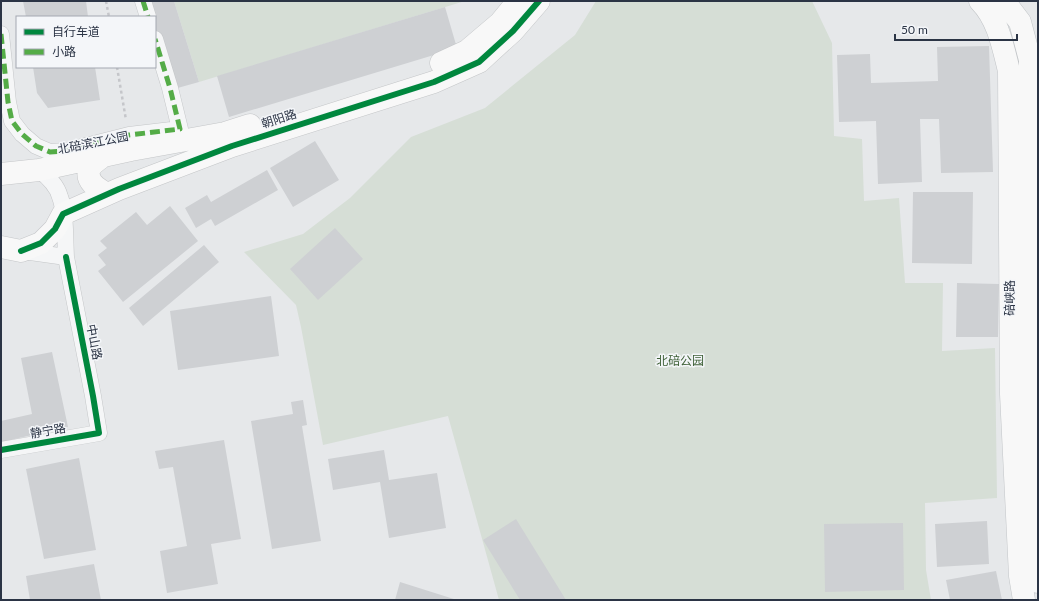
<svg xmlns="http://www.w3.org/2000/svg" width="1039" height="601" viewBox="0 0 1039 601" font-family="Lato,'Noto Sans SC',sans-serif">
<style>
.green{fill:#d6ded6}
.building{fill:#ced0d3}
.lines{fill:none;stroke-linecap:round;stroke-linejoin:round}
.street-casing{stroke:#c4c6c8;stroke-width:17}
.secondary-casing{stroke:#c4c6c8;stroke-width:23}
.primary-casing{stroke:#c2c5c8;stroke-width:23}
.path{stroke:#c5c6ca;stroke-width:2.5;stroke-dasharray:3 3;stroke-linecap:butt}
.street{stroke:#f5f6f7;stroke-width:16}
.secondary{stroke:#f8f8f8;stroke-width:22}
.primary{stroke:#f8f8f8;stroke-width:22}
.quiet{stroke:#54ac47;stroke-width:5;stroke-dasharray:10 5;stroke-linecap:butt}
.cycleway-casing{stroke:#f4f6f9;stroke-width:8}
.cycleway{stroke:#00873e;stroke-width:6}
.labels{text-anchor:middle;stroke-width:3;stroke-linejoin:round;paint-order:stroke}
.street-label{font-size:12px;fill:#2b3445;stroke:#f4f6f9}
.park-label{font-size:12px;fill:#3f6138;stroke:#f4f6f9}
</style>
<rect width="100%" height="100%" fill="#e6e8ea"/>
<path class="green" d="M174,1H465L199,82Z
M596,1H812L832,43L834,136L862,139L864,201L899,198L905,283H943L942,351L995,348L997,498L925,503L926,570L931,600H499L448,416L323,445L301,327L296,305L244,252L303,234L350,198L411,137L485,108L575,35Z"/>
<path class="building" d="M23,1H86L88,17H26Z
M147,1H174L199,82L174,89L155,27V17Z
M445,7L457,48L229,117L217,76Z
M989,46L993,172L941,173L939,119H920L922,182L878,184L876,121L839,122L837,55L870,54L871,83L938,81L937,47Z
M33,67H95L100,100L48,108L37,93Z
M315,141L339,180L293,207L270,168Z
M267,170L278,190L215,226L211,219L196,228L185,208L207,195L211,202Z
M913,192H973L972,264L912,263Z
M170,206L198,241L123,302L98,271L106,265L98,255L107,248L100,241L136,212L147,225Z
M335,228L363,259L318,300L290,269Z
M204,245L219,262L143,326L129,308Z
M957,283L999,284L998,337H956Z
M271,296L279,356L178,370L170,311Z
M52,352L68,427L1,442V421L32,414L21,358Z
M303,400L307,425L302,426L321,541L272,549L251,421L293,414L291,402Z
M224,440L241,539L211,544L218,584L167,593L160,551L187,546L173,467L159,469L155,451Z
M384,450L389,480L437,473L446,528L389,538L380,482L333,490L328,459Z
M79,458L96,550L44,559L26,469Z
M516,519L566,600H520L483,540Z
M987,521L989,564L937,567L935,524Z
M903,523L904,590L825,592L824,524Z
M94,564L101,600H30L26,576Z
M996,571L1002,600H950L946,580Z
M400,582L457,600H395Z"/>
<g class="lines">
<defs>
<path id="street" d="M143,1L148,17
M1,34L8,102L12,121L22,134L36,146L50,152L66,151L129,135L180,129L170,88L155,39
M23,251L66,257C65,240 66,212 60,197C57,185 48,177 39,170
M1,450L99,433L93,396L66,257"/>
<path id="secondary" d="M441,63L467,51L500,23L518,1
M102,157C98,160 92,164 90,168C84,181 98,189 107,194
M1,174L39,170L131,150L225,133L250,125
M1,247L21,251L41,243L55,229L63,214L119,189L232,146L434,82L479,62L513,31L539,1"/>
<path id="primary" d="M980,1C998,19 1003,47 1009,71L1011,394L1020,576L1024,600
M1004,1L1020,22L1030,60L1031,388L1035,568L1038,582"/>
</defs>
<use href="#street" class="street-casing"/>
<use href="#secondary" class="secondary-casing"/>
<use href="#primary" class="primary-casing"/>
<path class="path" d="M106,1L109,17
M117,67L126,120"/>
<use href="#street" class="street"/>
<use href="#secondary" class="secondary"/>
<use href="#primary" class="primary"/>
<path class="quiet" d="M143,1L148,17
M1,34L8,102L12,121L22,134L36,146L50,152L66,151L129,135L180,129L170,88L155,39"/>
<defs>
<path id="cycleway" d="M21,251L41,243L55,229L63,214L119,189L232,146L434,82L479,62L513,31L539,1
M1,450L99,433L93,396L66,257"/>
</defs>
<use href="#cycleway" class="cycleway-casing"/>
<use href="#cycleway" class="cycleway"/>
</g>
<g class="labels">
<g class="street-label">
<text transform="translate(279 119) rotate(-18)" y="4">朝阳路</text>
<text transform="translate(93 143) rotate(-11)" y="4">北碚滨江公园</text>
<text transform="translate(1010 298) rotate(-90)" y="4">碚峡路</text>
<text transform="translate(94 342) rotate(79)" y="4">中山路</text>
<text transform="translate(48 431) rotate(-10)" y="4">静宁路</text>
</g>
<g class="park-label">
<text x="680" y="365">北碚公园</text>
</g>
</g>
<rect width="1039" height="601" fill="none" stroke="#2b3445" stroke-width="4"/>
<rect x="16" y="16" width="140" height="52" fill="#f4f6f9" stroke="#a4a8b1"/>
<rect x="24" y="29" width="20" height="6" fill="#00873e" stroke="#a4a8b1"/>
<text x="52" y="36" font-size="12" fill="#2b3445">自行车道</text>
<rect x="24" y="49" width="20" height="6" fill="#54ac47" stroke="#a4a8b1"/>
<text x="52" y="56" font-size="12" fill="#2b3445">小路</text>
<path d="M895 34v6h122v-6" fill="none" stroke="#2b3445" stroke-width="2"/>
<text x="901" y="34" font-size="12" fill="#2b3445" stroke="#f4f6f9" stroke-width="3" paint-order="stroke">50 m</text>
</svg>
